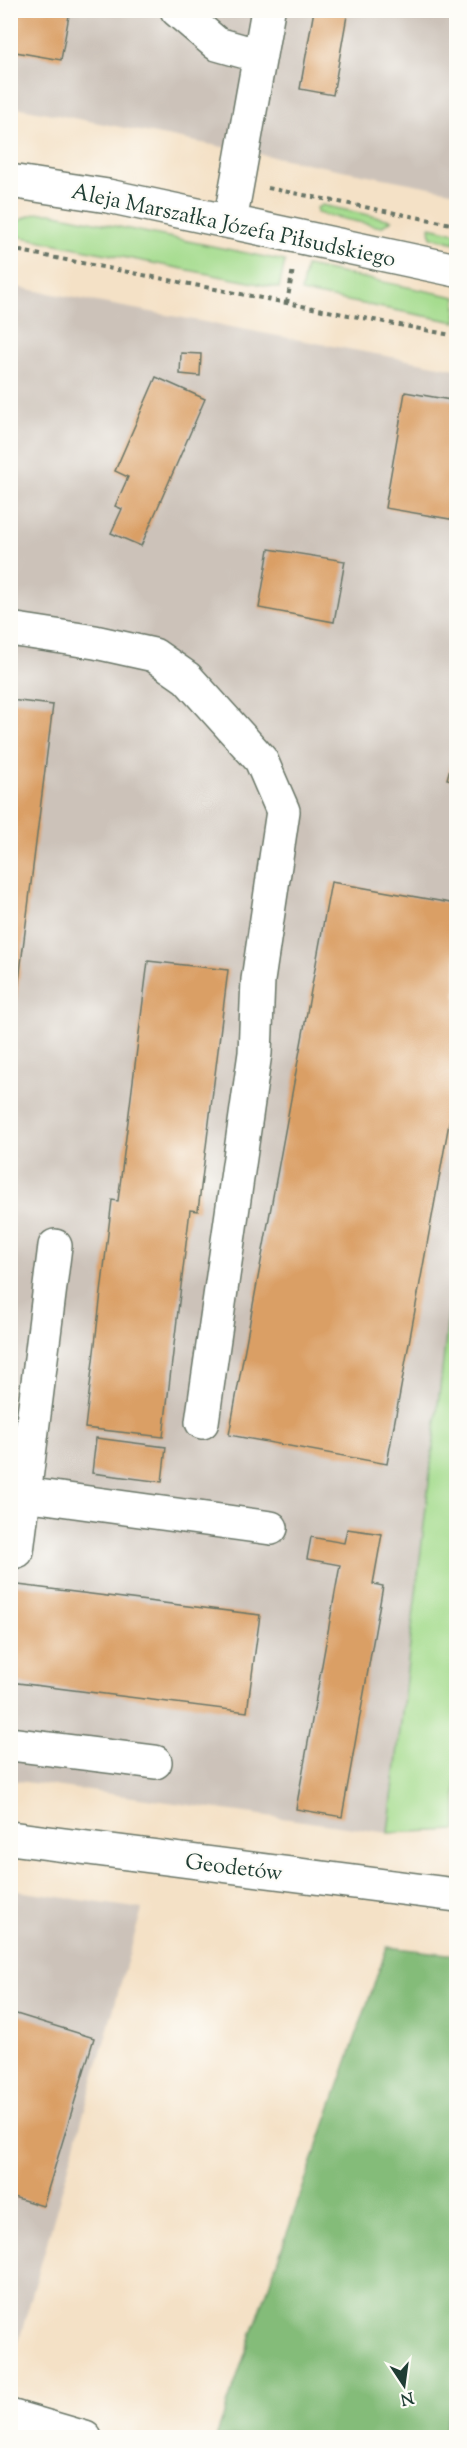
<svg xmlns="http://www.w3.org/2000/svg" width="467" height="2448" viewBox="0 0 467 2448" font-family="'Sorts Mill Goudy',serif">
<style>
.industrial{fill:#ccc2b9}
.green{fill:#a5dc8e;stroke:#628c61;stroke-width:1.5}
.forest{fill:#84bc79;stroke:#527c56;stroke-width:1.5}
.building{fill:#da9f65}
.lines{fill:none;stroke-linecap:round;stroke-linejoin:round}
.minor-casing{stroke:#6a7667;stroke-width:36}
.path{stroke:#6a7667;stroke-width:4;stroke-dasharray:4.5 4.5;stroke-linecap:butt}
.minor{stroke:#fff;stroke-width:33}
.labels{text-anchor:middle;stroke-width:4.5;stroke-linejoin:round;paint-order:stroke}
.street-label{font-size:22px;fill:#1f3d34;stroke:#fdfcf7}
</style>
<rect width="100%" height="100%" fill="#fdfcf7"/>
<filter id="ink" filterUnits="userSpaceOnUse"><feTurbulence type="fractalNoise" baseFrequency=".0167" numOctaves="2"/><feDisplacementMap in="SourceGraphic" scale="12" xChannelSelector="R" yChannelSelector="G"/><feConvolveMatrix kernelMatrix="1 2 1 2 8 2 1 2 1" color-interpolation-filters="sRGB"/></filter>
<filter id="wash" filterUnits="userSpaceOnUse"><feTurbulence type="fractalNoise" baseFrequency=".008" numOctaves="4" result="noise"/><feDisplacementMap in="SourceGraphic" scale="24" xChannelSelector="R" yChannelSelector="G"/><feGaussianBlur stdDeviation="1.35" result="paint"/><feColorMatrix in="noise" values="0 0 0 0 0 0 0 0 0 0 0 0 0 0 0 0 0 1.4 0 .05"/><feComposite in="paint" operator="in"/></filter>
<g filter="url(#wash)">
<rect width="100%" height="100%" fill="#f4e1c6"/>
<path class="industrial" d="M10,11H456V192L11,106Z
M11,286L456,369V1286H452L388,1833L11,1780Z
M11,1890L142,1909L11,2369Z"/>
<path class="green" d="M322,205L392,220L381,227L317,213V208Z
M39,213H51L285,261L279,288L11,235C12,221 27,216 39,213Z
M430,227L456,233V243L431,237Z
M306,266L456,297V322L301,292Z
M452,1285L456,1286V1830L388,1833Z"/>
<path class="forest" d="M387,1947L456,1955V2390L442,2437H216Z"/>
<g id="blocks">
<path class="building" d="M10,10H70L61,60L10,51Z
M314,10H348L333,95L300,89Z
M181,353L201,354L200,376L180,374Z
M156,377L205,399L141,546L111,533L122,509L115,506L128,477L115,471Z
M405,392L456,401V520L385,508Z
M269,549L345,561L334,622L259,608Z
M10,700L53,705L12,1037H10Z
M456,747V781L447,779Z
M331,882L456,904V1085L387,1464L229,1435Z
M148,961L228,970L198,1211L190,1210L163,1437L85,1428L112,1200L118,1201Z
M96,1438L166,1447L162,1482L92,1473Z
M347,1529L382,1534L373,1584L383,1586L342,1817L296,1809L340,1565L307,1559L311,1537L344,1543Z
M10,1584L260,1615L247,1712L10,1682Z
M10,2012L94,2038L43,2206L10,2196Z"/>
</g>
</g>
<g filter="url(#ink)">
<use href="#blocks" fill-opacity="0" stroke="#6a7667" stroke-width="1.5"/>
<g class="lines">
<defs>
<path id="minor" d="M177,10L217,44L260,56
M10,181L108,196L456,270
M230,222L268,10
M10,629L95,642L154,655L187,678L261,760L283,811L258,980L255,1053L202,1422
M24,1494L271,1528
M10,1553L17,1551L55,1246
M10,1744L155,1762
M10,1838L456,1895
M10,2416L85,2438"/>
</defs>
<use href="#minor" class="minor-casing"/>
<path class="path" d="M268,188L456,225
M10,249L456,336
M287,303L293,269"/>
<use href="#minor" class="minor"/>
</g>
</g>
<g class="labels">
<g class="street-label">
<text transform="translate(234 224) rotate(12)" y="8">Aleja Marszałka Józefa Piłsudskiego</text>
<text transform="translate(234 1866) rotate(7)" y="8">Geodetów</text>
</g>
</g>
<rect width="467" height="2448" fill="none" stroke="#fdfcf7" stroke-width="36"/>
<g transform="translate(404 2385) rotate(167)" stroke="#fdfcf7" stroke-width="4.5" paint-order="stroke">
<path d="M0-4.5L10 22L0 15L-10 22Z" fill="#1f3d34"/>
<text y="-9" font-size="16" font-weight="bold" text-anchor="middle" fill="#1f3d34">N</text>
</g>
</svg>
